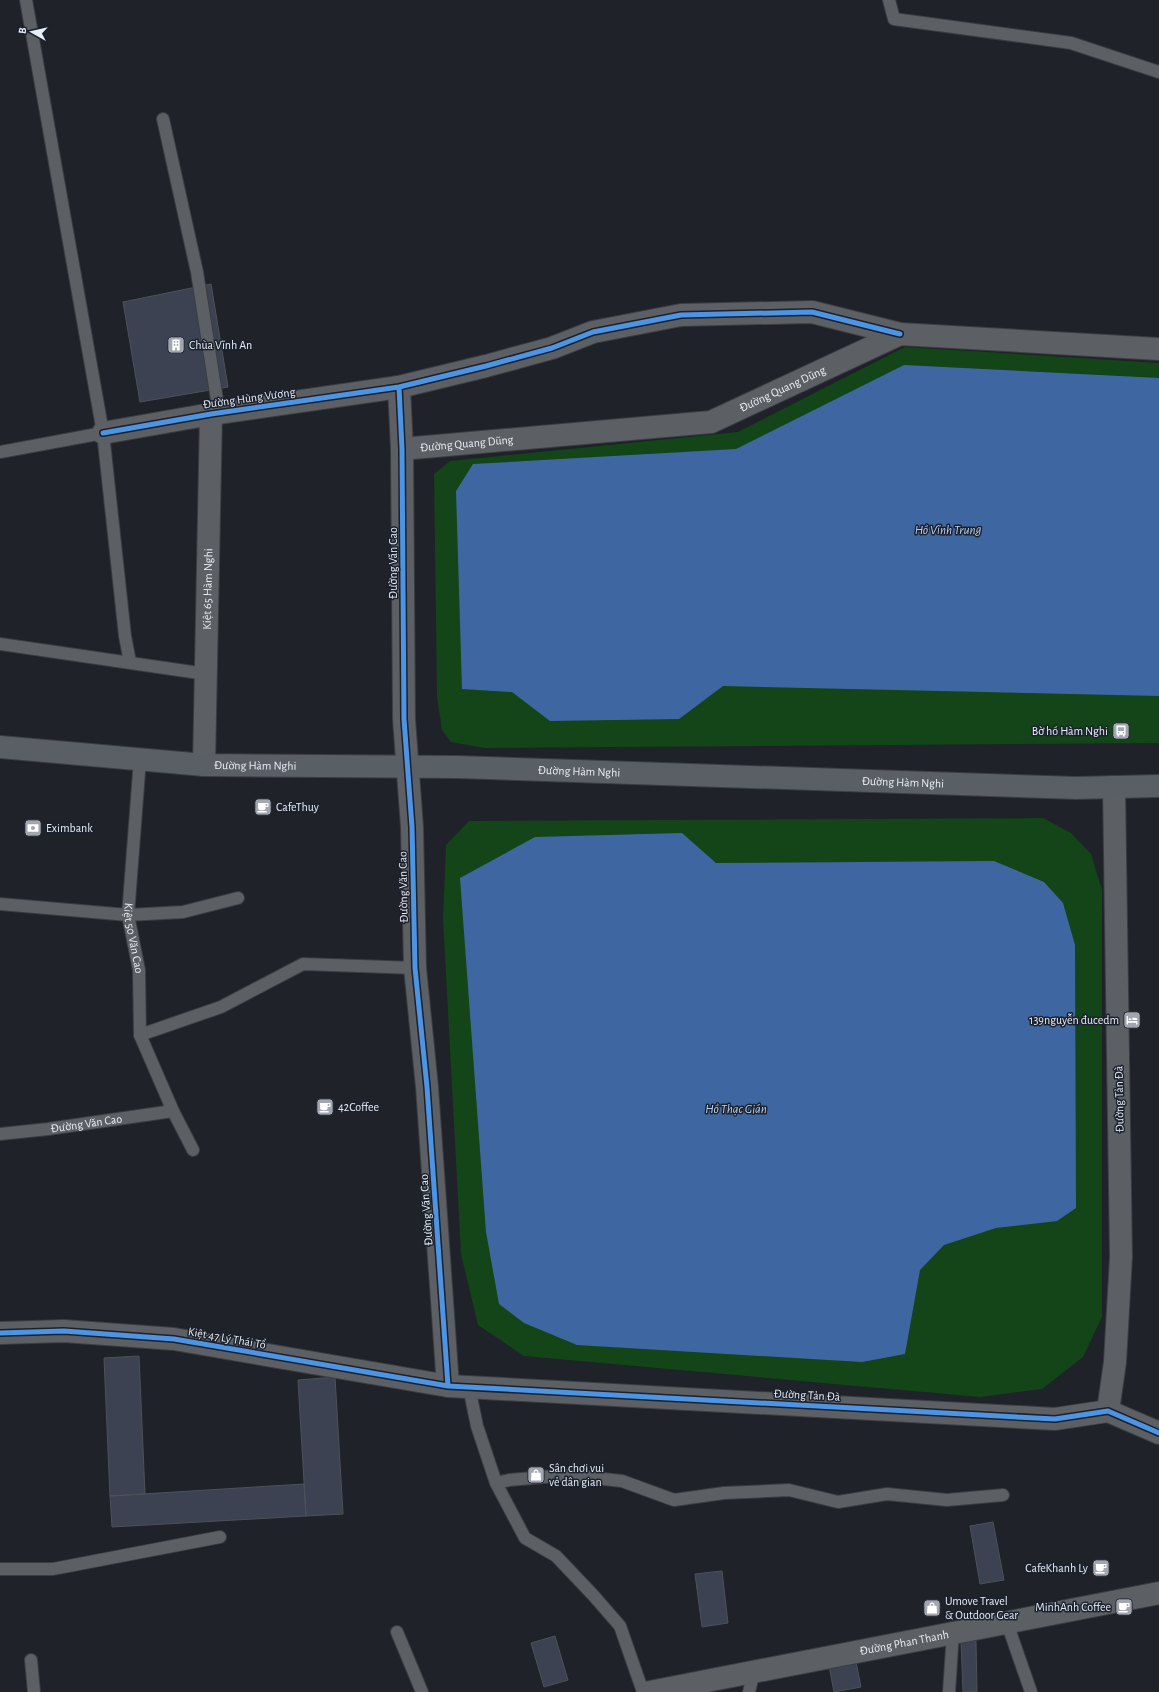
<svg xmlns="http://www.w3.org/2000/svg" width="1159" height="1692" viewBox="0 0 1159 1692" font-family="'Alegreya Sans',sans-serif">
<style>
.green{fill:#134518}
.water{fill:#3e67a1}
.building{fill:#3c4252;stroke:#4e5157}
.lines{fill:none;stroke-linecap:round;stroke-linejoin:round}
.service-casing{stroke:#3a3d42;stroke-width:14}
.minor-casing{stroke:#3a3d42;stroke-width:24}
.secondary-casing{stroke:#3a3d42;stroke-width:24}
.service{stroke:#5c5f64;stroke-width:12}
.minor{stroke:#5c5f64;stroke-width:22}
.secondary{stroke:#5a5e65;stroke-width:22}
.cycleway-casing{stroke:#1b212d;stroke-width:8}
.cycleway{stroke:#4d94e3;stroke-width:5}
.labels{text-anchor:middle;stroke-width:3;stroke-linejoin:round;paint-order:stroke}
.poi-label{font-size:12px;fill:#e9edf6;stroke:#1b212d;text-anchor:start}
.street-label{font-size:12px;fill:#e9edf6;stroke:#1b212d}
.water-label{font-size:13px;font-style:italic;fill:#bad3f7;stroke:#1b212d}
</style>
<rect width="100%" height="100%" fill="#1f2229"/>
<path class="green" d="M905,347L1159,363V743L485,748L451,742L442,730L437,697L434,474L450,461L738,432Z
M1043,818L1071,833L1091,854L1102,890V1317L1083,1357L1042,1389L980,1397L524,1356L478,1325L461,1254L443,919L446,845L469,821Z"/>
<path class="water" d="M904,365L1159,378V696L723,686L679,719L550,721L512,692L462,689L456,491L473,464L736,449Z
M682,833L716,863L994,861L1044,882L1063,903L1075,945L1076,1208L1057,1221L996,1228L944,1245L920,1270L905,1354L862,1362L577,1345L524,1323L499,1304L486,1232L460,878L535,837Z"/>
<path class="building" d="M211,284L228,387L140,402L123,302Z
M139,1356L145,1494L110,1496L104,1358Z
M335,1377L343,1514L306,1516L298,1380Z
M304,1484L306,1516L112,1527L110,1496Z
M993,1522L1004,1580L980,1584L970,1526Z
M722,1571L728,1623L702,1627L695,1574Z
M555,1636L568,1680L544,1687L531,1643Z
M961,1641H976L977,1692H963Z
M856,1662L861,1687L834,1692L829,1666Z"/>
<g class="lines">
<defs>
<g id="service">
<path d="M26,0L103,433L125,636L130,662"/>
<path d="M889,0L894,19L1071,43L1159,72"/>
<path d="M163,119L197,272L219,413"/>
<path d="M0,452L103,433"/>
<path d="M0,644L206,674"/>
<path id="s1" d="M140,759L128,915L139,970L140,1035L173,1111L193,1150"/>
<path d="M0,904L128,915L183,912L238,898"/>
<path d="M140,1035L221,1007L303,964L415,968"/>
<path id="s2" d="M0,1134L48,1129L173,1111"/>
<path d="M469,1387L477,1426L496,1483L525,1538L556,1556L593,1595L620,1626L643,1692"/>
<path d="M496,1483L509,1480L567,1475L622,1481L674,1500L724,1493L789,1490L838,1502L887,1494L947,1500L1003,1495"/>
<path d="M0,1569H53L220,1537"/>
<path d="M1007,1623L1031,1692"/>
<path d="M397,1632L422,1692"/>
<path d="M31,1660L34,1692"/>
<path d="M749,1692L754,1671"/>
<path d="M949,1692L953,1633"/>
</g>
<g id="minor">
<path d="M399,387L402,449L404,719L412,827L415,968L427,1087L448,1386"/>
<path d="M103,433L211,414L399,387L486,366L552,348L593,332L681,315L812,312L900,334"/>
<path id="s3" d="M402,449L711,422L900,334L1159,349"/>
<path id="s4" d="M204,765L211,414"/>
<path d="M0,1333L64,1331L174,1339L448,1386L1055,1419L1108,1411L1159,1433"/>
<path d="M1108,1411L1115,1362L1121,1257L1114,787"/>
<path id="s5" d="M650,1692L1159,1593"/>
</g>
<g id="secondary">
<path id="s6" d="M0,747L204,765L458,767L1076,788L1159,786"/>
</g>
</defs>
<use href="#service" class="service-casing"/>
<use href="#minor" class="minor-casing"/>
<use href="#secondary" class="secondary-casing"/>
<use href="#service" class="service"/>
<use href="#minor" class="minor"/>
<use href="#secondary" class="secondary"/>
<defs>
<path id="cycleway" d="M399,387L402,449L404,719L412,827L415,968L427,1087L448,1386
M103,433L211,414L399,387L486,366L552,348L593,332L681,315L812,312L900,334
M0,1333L64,1331L174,1339L448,1386L1055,1419L1108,1411L1159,1433"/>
</defs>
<use href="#cycleway" class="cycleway-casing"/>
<use href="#cycleway" class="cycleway"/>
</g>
<defs>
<symbol id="building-square" viewBox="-11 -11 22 22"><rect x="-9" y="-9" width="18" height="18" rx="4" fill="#a2a6ae" stroke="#1b212d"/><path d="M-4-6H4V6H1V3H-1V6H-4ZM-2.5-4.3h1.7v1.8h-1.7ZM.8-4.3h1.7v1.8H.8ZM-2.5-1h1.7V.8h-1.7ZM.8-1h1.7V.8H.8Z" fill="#fff"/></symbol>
<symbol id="bus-square" viewBox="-11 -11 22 22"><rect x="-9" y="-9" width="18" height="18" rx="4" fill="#a2a6ae" stroke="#1b212d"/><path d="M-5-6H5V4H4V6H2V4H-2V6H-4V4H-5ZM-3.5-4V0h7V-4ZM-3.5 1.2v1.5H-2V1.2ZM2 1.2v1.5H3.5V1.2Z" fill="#fff"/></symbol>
<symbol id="cafe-square" viewBox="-11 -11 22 22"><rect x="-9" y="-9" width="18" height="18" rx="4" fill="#a2a6ae" stroke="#1b212d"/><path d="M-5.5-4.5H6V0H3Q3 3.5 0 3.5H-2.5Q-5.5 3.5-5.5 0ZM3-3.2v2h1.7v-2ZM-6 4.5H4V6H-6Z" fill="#fff"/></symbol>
<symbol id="bank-square" viewBox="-11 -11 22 22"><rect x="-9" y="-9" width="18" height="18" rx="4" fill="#a2a6ae" stroke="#1b212d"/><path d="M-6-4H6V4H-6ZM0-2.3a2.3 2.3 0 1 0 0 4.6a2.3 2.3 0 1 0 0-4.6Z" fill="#fff"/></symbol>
<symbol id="hotel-square" viewBox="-11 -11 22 22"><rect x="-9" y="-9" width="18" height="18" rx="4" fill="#a2a6ae" stroke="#1b212d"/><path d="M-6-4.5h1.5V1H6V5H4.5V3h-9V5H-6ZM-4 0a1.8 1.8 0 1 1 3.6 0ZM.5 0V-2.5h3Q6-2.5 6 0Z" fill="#fff"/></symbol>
<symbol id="shop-square" viewBox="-11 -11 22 22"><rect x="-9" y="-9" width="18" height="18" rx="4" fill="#a2a6ae" stroke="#1b212d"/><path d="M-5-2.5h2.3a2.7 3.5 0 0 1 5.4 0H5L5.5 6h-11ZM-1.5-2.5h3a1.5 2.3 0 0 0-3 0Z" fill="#fff"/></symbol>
</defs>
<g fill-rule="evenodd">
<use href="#building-square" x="166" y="335" width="20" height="20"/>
<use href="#bus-square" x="1111" y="721" width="20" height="20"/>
<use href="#cafe-square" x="253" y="797" width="20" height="20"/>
<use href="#bank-square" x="23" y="818" width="20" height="20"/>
<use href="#hotel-square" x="1122" y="1010" width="20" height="20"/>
<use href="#cafe-square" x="315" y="1097" width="20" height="20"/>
<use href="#shop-square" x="526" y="1465" width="20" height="20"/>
<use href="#cafe-square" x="1091" y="1558" width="20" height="20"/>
<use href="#cafe-square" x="1114" y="1597" width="20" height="20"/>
<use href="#shop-square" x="922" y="1598" width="20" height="20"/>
</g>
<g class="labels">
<g class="poi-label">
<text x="189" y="349">Chùa Vĩnh An</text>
<text x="1108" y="735" text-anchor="end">Bờ hồ Hàm Nghi</text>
<text x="276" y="811">CafeThuy</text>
<text x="46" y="832">Eximbank</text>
<text x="1119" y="1024" text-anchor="end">139nguyễn đucedm</text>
<text x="338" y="1111">42Coffee</text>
<text x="549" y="1472">Sân chơi vui<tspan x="549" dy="14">vẻ dân gian</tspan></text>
<text x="1088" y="1572" text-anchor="end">CafeKhanh Ly</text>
<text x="945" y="1605">Umove Travel<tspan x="945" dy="14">&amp; Outdoor Gear</tspan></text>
<text x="1111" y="1611" text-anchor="end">MinhAnh Coffee</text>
</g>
<g class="street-label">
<text dy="4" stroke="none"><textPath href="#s3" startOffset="389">Đường Quang Dũng</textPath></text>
<text transform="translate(249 398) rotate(-8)" y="4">Đường Hùng Vương</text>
<text dy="4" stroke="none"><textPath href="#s3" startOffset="65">Đường Quang Dũng</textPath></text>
<text transform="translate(393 563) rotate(-90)" y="4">Đường Văn Cao</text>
<text dy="4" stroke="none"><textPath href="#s4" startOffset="176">Kiệt 65 Hàm Nghi</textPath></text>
<text dy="4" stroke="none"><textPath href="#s6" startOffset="256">Đường Hàm Nghi</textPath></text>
<text dy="4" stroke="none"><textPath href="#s6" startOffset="580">Đường Hàm Nghi</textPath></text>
<text dy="4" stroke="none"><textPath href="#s6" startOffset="904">Đường Hàm Nghi</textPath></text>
<text transform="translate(403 887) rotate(-91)" y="4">Đường Văn Cao</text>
<text dy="4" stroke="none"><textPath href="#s1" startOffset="180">Kiệt 50 Văn Cao</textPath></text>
<text transform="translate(1119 1099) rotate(-91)" y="4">Đường Tản Đà</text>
<text dy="4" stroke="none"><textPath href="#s2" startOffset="87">Đường Văn Cao</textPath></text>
<text transform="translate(426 1210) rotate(-94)" y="4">Đường Văn Cao</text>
<text transform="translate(227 1338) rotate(10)" y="4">Kiệt 47 Lý Thái Tổ</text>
<text transform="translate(807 1395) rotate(3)" y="4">Đường Tản Đà</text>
<text dy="4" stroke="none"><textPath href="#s5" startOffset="259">Đường Phan Thanh</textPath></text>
</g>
<g class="water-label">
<text x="948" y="534">Hồ Vĩnh Trung</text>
<text x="736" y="1113">Hồ Thạc Gián</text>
</g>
</g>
<g transform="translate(32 32) rotate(278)" stroke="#1b212d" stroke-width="3" paint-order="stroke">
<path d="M0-3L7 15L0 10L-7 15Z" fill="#e9edf6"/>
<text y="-6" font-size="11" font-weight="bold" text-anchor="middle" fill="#e9edf6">B</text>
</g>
</svg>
